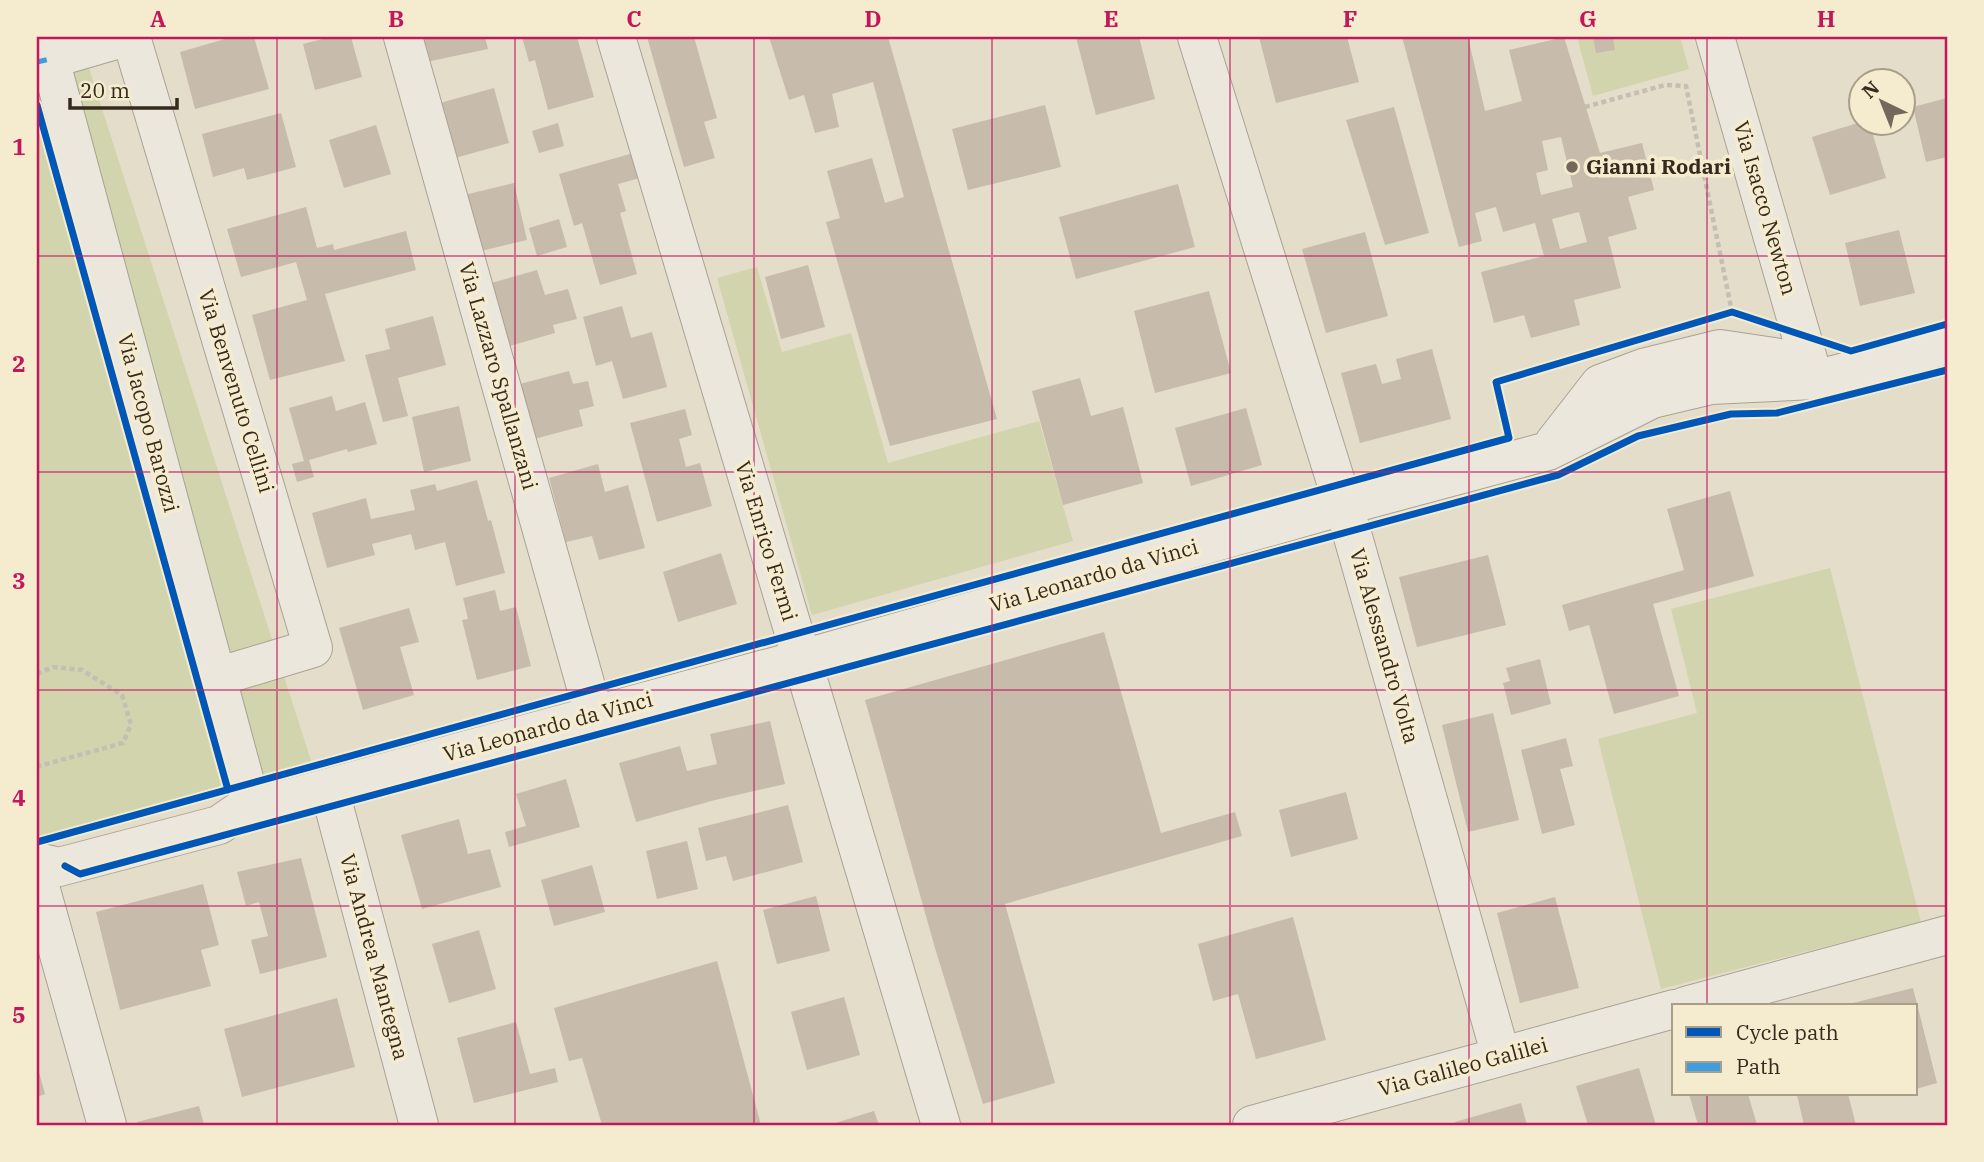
<svg xmlns="http://www.w3.org/2000/svg" width="1984" height="1162" viewBox="0 0 1984 1162" font-family="'IBM Plex Serif',serif">
<style>
.green{fill:#d2d4ad}
.building{fill:#c7bbab;fill-rule:evenodd}
.lines{fill:none;stroke-linecap:round;stroke-linejoin:round}
.street-casing{stroke:#a9a294;stroke-width:40}
.path{stroke:#c4beb3;stroke-width:4.5;stroke-dasharray:5 3.5;stroke-linecap:butt}
.street{stroke:#ece7dd;stroke-width:38}
.quiet{stroke:#3e9cdf;stroke-width:5;stroke-dasharray:10 5;stroke-linecap:butt}
.cycleway-casing{stroke:#f5ecd0;stroke-width:11}
.cycleway{stroke:#0057b8;stroke-width:7}
.grid{fill:none;stroke:#c2185b;stroke-width:2;stroke-opacity:0.55}
.poi-dot{fill:#73695a;stroke:#f5ecd0;stroke-width:2.5}
.labels{text-anchor:middle;stroke-width:7;stroke-linejoin:round;paint-order:stroke}
.poi-label{font-size:21px;font-weight:bold;fill:#362a1d;stroke:#f5ecd0;text-anchor:start}
.street-label{font-size:21px;fill:#362a1d;stroke:#f5ecd0}
.neatline{fill:none;stroke:#c2185b;stroke-width:2.5}
.grid-label{font-size:23px;text-anchor:middle;font-weight:bold;fill:#c2185b}
</style>
<rect width="100%" height="100%" fill="#e4ddca"/>
<path class="green" d="M37,37H79L314,770L37,847Z
M1577,37H1680L1689,69L1593,96Z
M757,267L782,352L851,333L888,463L1039,421L1073,541L812,615L717,278Z
M1830,568L1921,922L1661,989L1598,739L1697,713L1671,609Z"/>
<path class="building" d="M232,37H254L269,89L195,109L180,52Z
M330,37H351L362,77L315,90L303,44Z
M420,37H485L488,49L426,62Z
M522,37H577L594,97L548,110L535,60L529,62Z
M647,37H694L717,118L704,122L715,158L684,167Z
M769,37H888L997,419L890,446L826,222L840,218L827,171L872,158L885,203L904,197L873,82L832,94L839,127L815,133L804,95L789,100Z
M1076,37H1139L1155,99L1096,115Z
M1259,37H1347L1359,82L1276,103Z
M1402,37H1468L1485,111L1522,101L1509,50L1564,37L1600,153L1642,143L1654,190L1628,197L1637,229L1608,237L1621,288L1574,300L1580,325L1531,338L1524,315L1494,323L1481,272L1544,256L1535,223L1503,232L1496,207L1475,213L1482,241L1459,247ZM1561,137L1573,187L1541,195L1536,173L1548,170L1542,141ZM1579,212L1587,242L1560,249L1552,219Z
M1593,37H1613L1615,50L1596,53Z
M494,88L509,143L455,158L440,103Z
M1947,98V157L1926,162L1913,107Z
M1045,105L1061,167L968,190L952,129Z
M1394,107L1429,233L1385,245L1346,120Z
M281,113L296,167L247,180L244,168L213,177L202,134Z
M1861,122H1869L1886,178L1830,195L1812,137Z
M558,123L564,146L539,153L532,131Z
M376,125L391,174L344,188L329,140Z
M637,152L644,177L618,184L626,211L620,213L637,274L600,285L582,223L574,226L559,174Z
M514,183L527,240L477,252L464,195Z
M1178,184L1195,247L1076,279L1059,217Z
M306,207L317,248L333,244L334,250L406,231L416,270L325,294L345,361L270,380L252,315L307,300L296,262L241,277L227,229Z
M559,219L567,247L537,256L529,228Z
M1899,230L1915,293L1860,306L1845,243Z
M1365,232L1388,316L1326,333L1302,249Z
M808,265L825,327L781,339L765,277Z
M537,270L545,295L568,289L577,319L553,325L555,333L506,347L488,284Z
M1209,291L1231,373L1155,393L1134,311Z
M622,306L631,338L652,332L667,387L623,399L612,361L596,366L583,317Z
M433,316L446,365L398,378L408,416L383,422L365,355L390,349L385,329Z
M1432,349L1451,419L1360,443L1341,373L1376,364L1382,384L1401,379L1396,359Z
M569,371L573,384L588,381L594,406L579,410L583,426L534,439L520,384Z
M1080,378L1091,416L1123,407L1143,483L1063,505L1032,391Z
M332,396L336,411L365,402L377,444L348,452L347,449L309,460L314,477L297,482L292,464L304,461L289,408Z
M459,406L471,461L424,472L412,417Z
M1246,408L1262,465L1191,486L1175,428Z
M685,409L692,435L679,439L686,467L700,463L712,506L657,522L630,423Z
M598,464L605,492L628,485L645,548L599,560L592,536L566,542L549,478Z
M477,480L488,521L491,520L505,573L456,586L445,542L415,550L411,534L372,544L375,555L327,568L312,513L366,498L371,519L415,510L410,490L435,484L437,491Z
M1730,491L1754,576L1653,604L1679,696L1614,714L1589,625L1569,631L1562,605L1684,570L1667,509Z
M721,553L737,604L678,622L663,572Z
M1488,555L1506,625L1417,647L1399,577Z
M495,590L500,611L516,607L531,666L477,680L462,620L468,619L463,598Z
M409,608L419,642L400,647L414,695L363,710L339,628Z
M1104,632L1161,833L1235,812L1242,836L1005,904L1055,1083L983,1104L935,948L865,700Z
M1540,659L1551,704L1511,715L1503,683L1510,681L1506,668Z
M1493,713L1519,820L1468,832L1442,725Z
M770,721L785,784L715,800L636,822L619,763L680,746L687,771L717,764L710,734Z
M1566,738L1573,766L1560,769L1575,825L1542,834L1521,750Z
M566,779L580,827L509,847L505,832L526,826L516,794Z
M1346,792L1358,839L1291,857L1279,810Z
M788,805L803,862L733,881L726,856L706,861L698,828Z
M459,819L468,854L490,849L501,887L422,909L401,835Z
M687,841L698,889L657,899L646,851Z
M301,858L327,957L260,974L251,940L268,936L259,902L246,906L237,872Z
M592,865L605,912L554,926L541,880Z
M203,884L219,945L201,950L211,986L120,1010L96,912Z
M816,896L830,951L777,964L763,910Z
M1555,897L1579,988L1520,1003L1497,913Z
M1293,917L1326,1040L1256,1059L1238,994L1213,1001L1198,944Z
M479,930L496,989L449,1003L432,944Z
M717,961L761,1125H602L582,1058L569,1061L554,1008Z
M1913,988L1937,1083L1916,1089V1006H1853V1003Z
M844,997L860,1055L807,1070L791,1012Z
M337,998L355,1067L242,1097L224,1029Z
M516,1022L530,1074L555,1068L558,1082L474,1103L457,1038Z
M37,1065L45,1094L37,1097Z
M1639,1068L1656,1125H1588L1576,1086Z
M1689,1094H1748L1757,1125H1698Z
M1801,1094H1848L1856,1125H1804L1797,1095Z
M1521,1103L1527,1125H1456L1455,1122Z
M199,1106L204,1125H138L137,1122Z
M874,1111L879,1125H829Z"/>
<g class="lines">
<defs>
<path id="street" d="M44,37L252,808
M131,37L313,648L217,677
M403,37L594,715
M616,37L941,1125
M1197,37L1351,530L1501,1056
M1715,37L1814,380
M50,59L126,37
M1554,443L1600,384L1643,368L1720,349L1786,359L1810,377
M329,788L419,1125
M42,863L59,867L219,825L238,812L802,659L1343,506L1548,451L1652,399L1711,385L1814,380L1947,345
M37,876L107,1125
M1685,1006L1947,935
M1252,1125L1674,1009"/>
</defs>
<use href="#street" class="street-casing"/>
<path class="path" d="M1585,107L1665,85L1686,86L1732,312
M37,674L53,667L82,670L122,695L131,725L123,743L39,766"/>
<use href="#street" class="street"/>
<path class="quiet" d="M37,62L50,59"/>
<defs>
<path id="cycleway" d="M37,105L228,790
M37,842L1509,438L1496,382L1732,312L1851,351L1947,324
M65,866L80,874C574,744 1065,607 1558,475L1638,436L1731,414L1777,413L1947,370"/>
</defs>
<use href="#cycleway" class="cycleway-casing"/>
<use href="#cycleway" class="cycleway"/>
</g>
<path class="grid" d="M277,37V1125M515,37V1125M754,37V1125M992,37V1125M1230,37V1125M1469,37V1125M1707,37V1006M37,256H1947M37,472H1947M37,690H1947M37,906H1947M1707,1094V1125"/>
<circle class="poi-dot" cx="1572" cy="167" r="7"/>
<g class="labels">
<g class="poi-label">
<text x="1586" y="174">Gianni Rodari</text>
</g>
<g class="street-label">
<text transform="translate(1765 208) rotate(74)" y="7">Via Isacco Newton</text>
<text transform="translate(498 376) rotate(74)" y="7">Via Lazzaro Spallanzani</text>
<text transform="translate(236 391) rotate(73)" y="7">Via Benvenuto Cellini</text>
<text transform="translate(148 423) rotate(75)" y="7">Via Jacopo Barozzi</text>
<text transform="translate(766 541) rotate(73)" y="7">Via Enrico Fermi</text>
<text transform="translate(1094 576) rotate(-16)" y="7">Via Leonardo da Vinci</text>
<text transform="translate(1384 646) rotate(74)" y="7">Via Alessandro Volta</text>
<text transform="translate(548 727) rotate(-15)" y="7">Via Leonardo da Vinci</text>
<text transform="translate(374 957) rotate(75)" y="7">Via Andrea Mantegna</text>
<text transform="translate(1463 1067) rotate(-15)" y="7">Via Galileo Galilei</text>
</g>
</g>
<rect width="1984" height="1162" fill="none" stroke="#f5ecd0" stroke-width="77"/>
<rect x="1672" y="1004" width="245" height="91" fill="#f5ecd0" stroke="#a99e88" stroke-width="2"/>
<rect x="1686" y="1027" width="35" height="10" fill="#0057b8" stroke="#a99e88" stroke-width="2"/>
<text x="1736" y="1040" font-size="21" fill="#362a1d">Cycle path</text>
<rect x="1686" y="1062" width="35" height="10" fill="#3e9cdf" stroke="#a99e88" stroke-width="2"/>
<text x="1736" y="1074" font-size="21" fill="#362a1d">Path</text>
<g transform="translate(1882 102) rotate(317)"><circle r="33" fill="#f5ecd0" stroke="#a99e88" stroke-width="2"/>
<path d="M0-5L12 26L0 18L-12 26Z" fill="#73695a"/>
<text y="-10" font-size="19" font-weight="bold" text-anchor="middle" fill="#362a1d">N</text>
</g>
<path d="M70 98v10h107v-10" fill="none" stroke="#362a1d" stroke-width="3.5"/>
<text x="80" y="98" font-size="21" fill="#362a1d" stroke="#f5ecd0" stroke-width="5" paint-order="stroke">20 m</text>
<rect x="38" y="38" width="1908" height="1086" class="neatline"/>
<g class="grid-label">
<text x="158" y="27">A</text>
<text x="396" y="27">B</text>
<text x="634" y="27">C</text>
<text x="873" y="27">D</text>
<text x="1111" y="27">E</text>
<text x="1350" y="27">F</text>
<text x="1588" y="27">G</text>
<text x="1826" y="27">H</text>
<text x="19" y="155">1</text>
<text x="19" y="372">2</text>
<text x="19" y="589">3</text>
<text x="19" y="806">4</text>
<text x="19" y="1023">5</text>
</g>
</svg>
